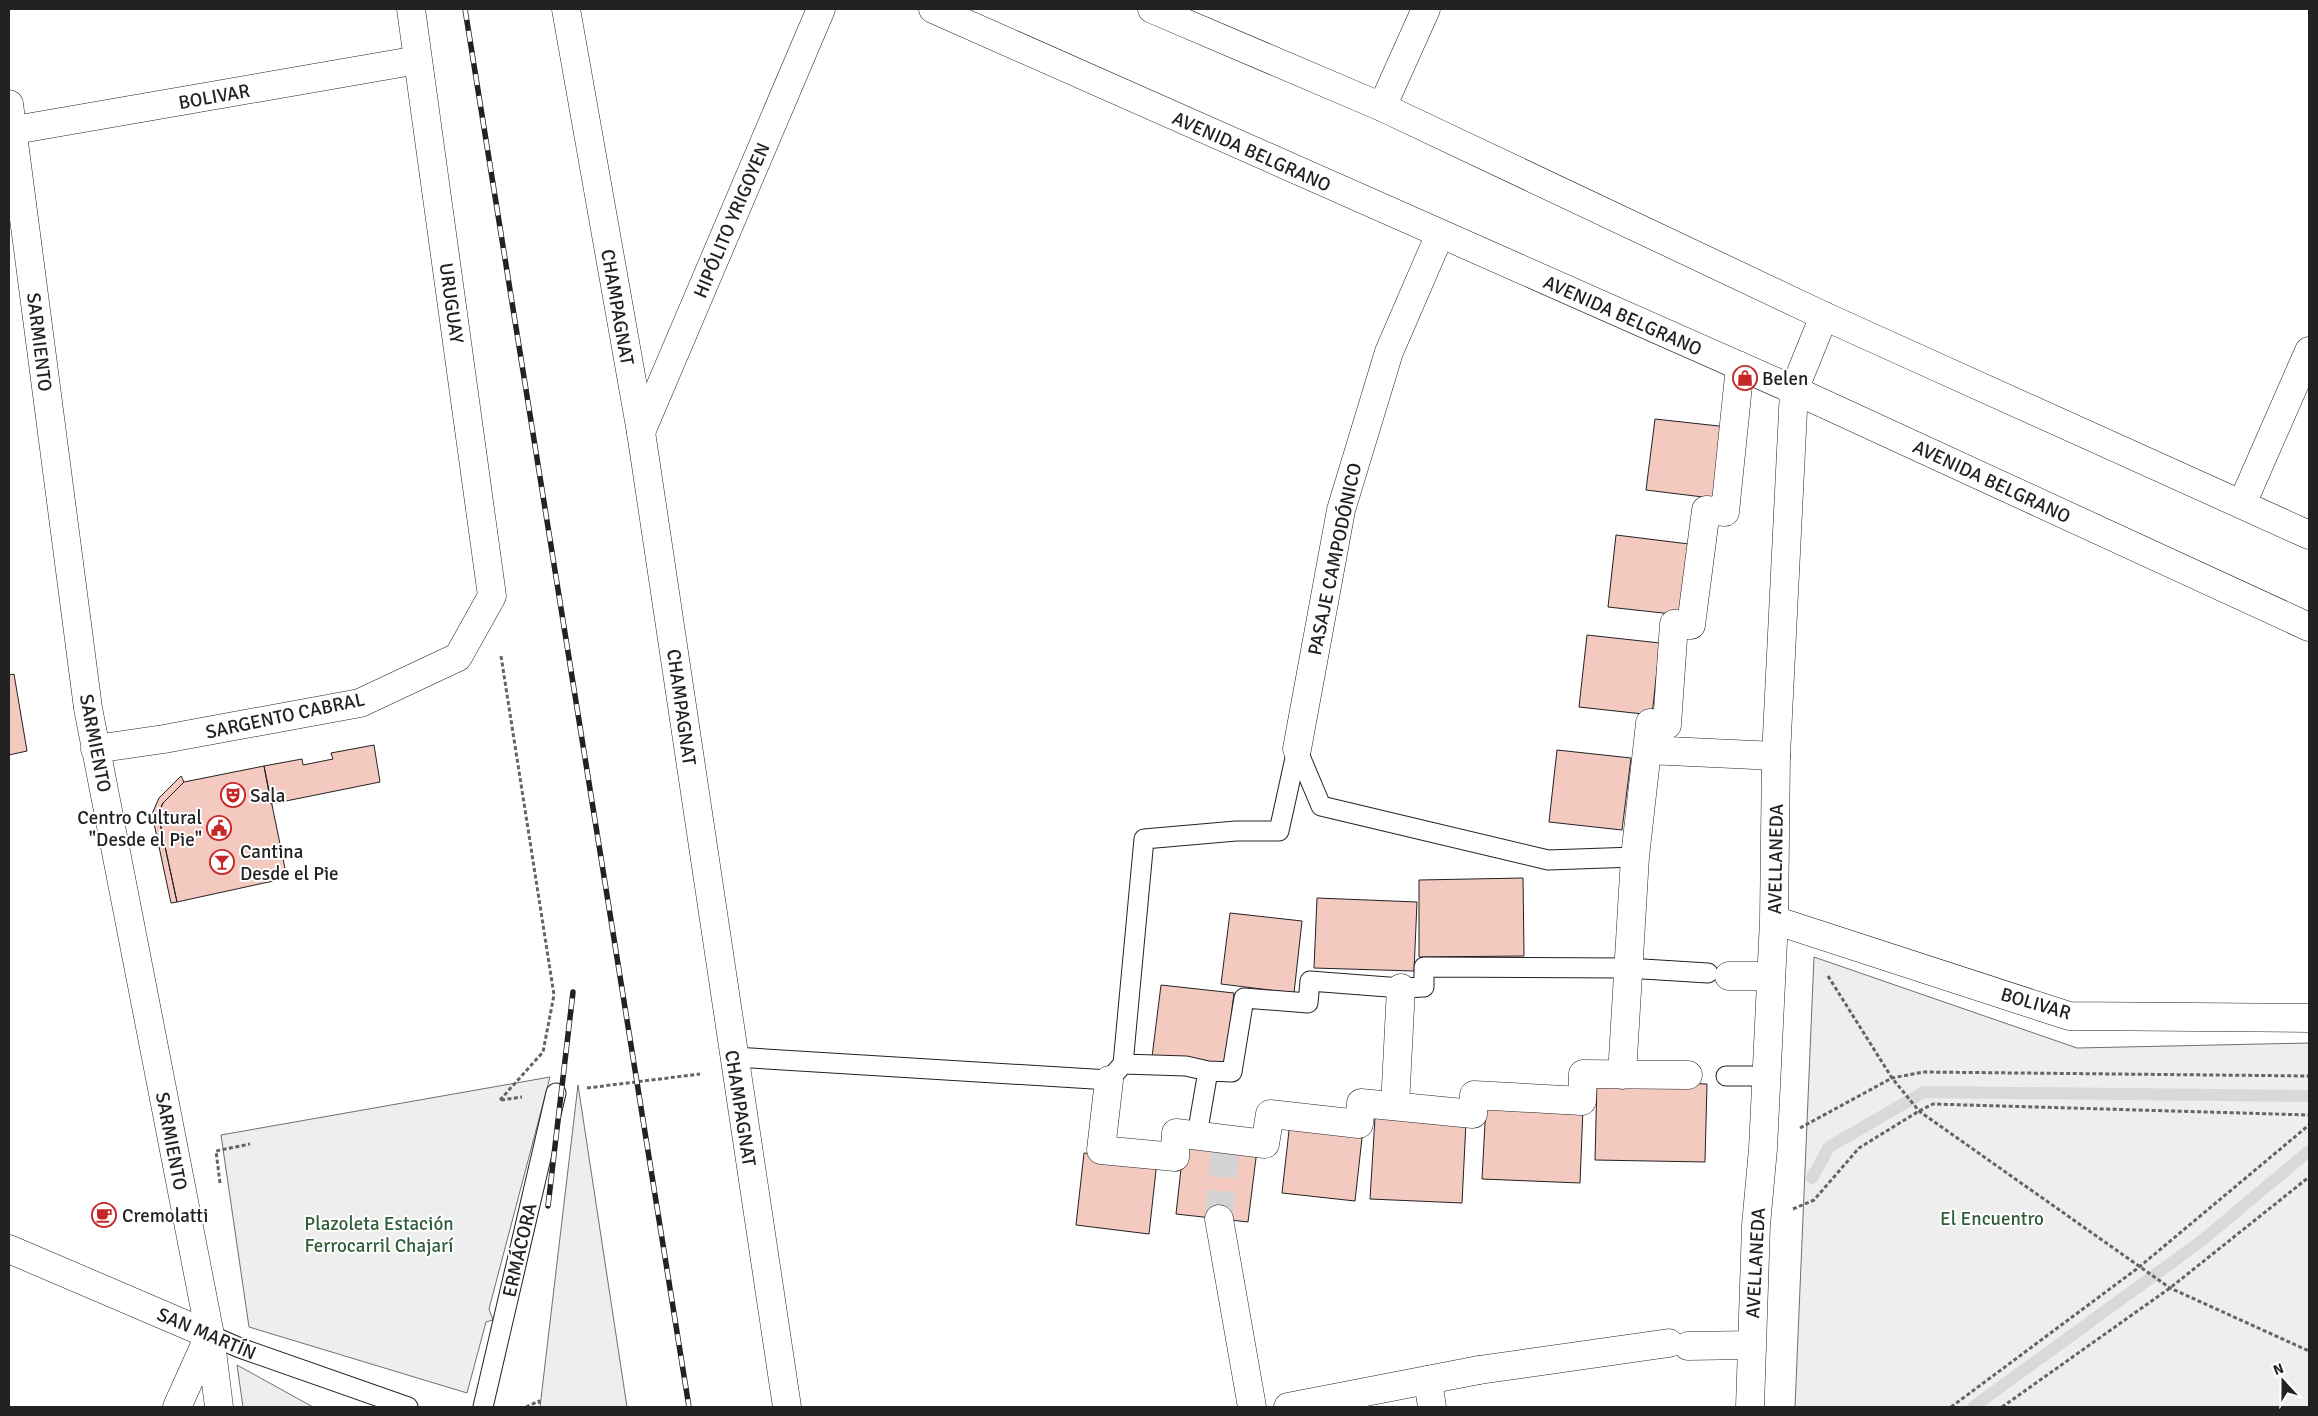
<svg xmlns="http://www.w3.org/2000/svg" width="2318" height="1416" viewBox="0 0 2318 1416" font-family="Signika,sans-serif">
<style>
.green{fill:#eee;stroke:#6f6f6f}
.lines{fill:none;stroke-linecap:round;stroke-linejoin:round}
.stream{stroke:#d9d9d9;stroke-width:12}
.building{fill:#f3c9c0;stroke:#222}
.pedestrian-tunnel{stroke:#d3d3d3;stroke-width:28;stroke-dasharray:28 14;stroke-linecap:butt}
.service-casing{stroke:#222;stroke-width:21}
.pedestrian-casing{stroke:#222;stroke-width:29}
.minor-casing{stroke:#222;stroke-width:29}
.tertiary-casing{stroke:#222;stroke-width:29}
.secondary-casing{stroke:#222;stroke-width:29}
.path{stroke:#646464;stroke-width:3;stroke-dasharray:4 2.5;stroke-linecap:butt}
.service{stroke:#fff;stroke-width:19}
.pedestrian{stroke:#fff;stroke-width:28}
.minor{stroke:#fff;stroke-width:28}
.tertiary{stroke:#fff;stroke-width:28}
.secondary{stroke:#fff;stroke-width:28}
.rail-casing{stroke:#222;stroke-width:5.5}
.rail{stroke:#fff;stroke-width:4;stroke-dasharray:11;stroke-linecap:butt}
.labels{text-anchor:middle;stroke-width:4;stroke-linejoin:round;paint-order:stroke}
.street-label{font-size:19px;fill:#222;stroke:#fff}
.poi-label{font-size:19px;fill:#222;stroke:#fff;text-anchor:start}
.park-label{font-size:19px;fill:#2f5e38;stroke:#fff}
</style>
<rect width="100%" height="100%" fill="#fff"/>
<path class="green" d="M1814,957L2077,1048L2309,1043V1407H1795Z
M550,1077L489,1309L493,1320L486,1322L467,1393L249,1327L221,1135Z
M578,1085L627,1407H540Z
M237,1365L313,1407H243Z"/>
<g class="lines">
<path class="stream" d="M1812,1178L1829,1147L1924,1092L2309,1096
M1973,1407L2200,1242L2309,1151"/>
</g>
<path class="building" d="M1655,419L1728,427L1719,499L1646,490Z
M1616,535L1689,544L1681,615L1608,607Z
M1587,635L1660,643L1652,715L1579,707Z
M14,674L27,751L9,755V675Z
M374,745L380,782L271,804L264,766L302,759L303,765L333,759L331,753Z
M1557,750L1631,758L1622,830L1549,822Z
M264,766L287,878L177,902L158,814L163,803L184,782Z
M181,776L184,782L163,803L158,814L177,902L171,903L152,814L159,798Z
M1523,878L1524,956L1419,957V880Z
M1317,898L1417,902L1414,971L1314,968Z
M1230,913L1302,921L1294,993L1221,984Z
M1161,985L1234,993L1225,1066L1152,1057Z
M1597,1080L1707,1084L1705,1162L1595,1160Z
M1486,1104L1583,1108L1580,1183L1482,1179Z
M1375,1118L1466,1122L1462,1203L1370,1199Z
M1290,1122L1363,1129L1355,1201L1282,1193Z
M1184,1142L1257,1150L1248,1222L1176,1214Z
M1084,1153L1157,1161L1149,1234L1076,1225Z"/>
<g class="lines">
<path class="pedestrian-tunnel" d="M1219,1219L1225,1147"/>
<defs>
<path id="service" d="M1297,749L1321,806L1548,860L1635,857
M734,1057L1109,1080L1123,1064L1144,839L1236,831H1279L1297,749
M1123,1064L1186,1066L1208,1071L1232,1072L1244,998L1308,1003L1310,981L1401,988L1424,987V967L1627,968L1708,973
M1726,1076H1766
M1197,1135L1208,1071
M210,1335L240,1348L408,1407
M483,1407L556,1093"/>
<path id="pedestrian" d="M1647,750L1650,723L1667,725L1674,624L1691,625L1706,510L1725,512L1740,366
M1729,976H1771
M1622,1075L1635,857L1647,750L1776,756
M1109,1080L1101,1150L1175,1157L1176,1133L1265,1144L1270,1114L1359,1124L1361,1103L1473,1114L1474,1095L1582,1101L1583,1074L1688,1075
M1395,1106L1401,988
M1219,1219L1252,1407
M1688,1346L1751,1345
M1479,1370L1669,1343
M1428,1380L1432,1407"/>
<path id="minor" d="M1382,107L1426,9
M9,131L418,60
M641,432L821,9
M2242,504L2309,351
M95,749L164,739L360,703L458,657L492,596L411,9
M1297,749L1341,510L1389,352L1440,234
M1774,920L2069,1016L2309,1018
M9,1249L210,1335
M1288,1407L1479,1370
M1750,1407L1756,1225L1763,1149L1774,920L1776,756L1794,390L1824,316"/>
<path id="tertiary" d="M566,9L641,432L787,1407
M9,104L88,708L210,1335L219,1407
M177,1407L209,1336"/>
<path id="secondary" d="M933,9L1794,390L2309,627
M1152,9L1382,107L1824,316L2309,535"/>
</defs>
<use href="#service" class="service-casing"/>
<use href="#pedestrian" class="pedestrian-casing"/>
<use href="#minor" class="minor-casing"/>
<use href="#tertiary" class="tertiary-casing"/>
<use href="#secondary" class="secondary-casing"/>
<path class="path" d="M1828,976L1892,1078L1919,1111L2170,1288L2309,1351
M587,1088L700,1074
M500,1100L543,1052L554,995L501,656
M501,1100L522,1097
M1800,1128L1892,1078L1923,1072L2309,1076
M220,1183L216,1151L250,1144
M1793,1209L1814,1200L1859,1148L1919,1111L1933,1104L2309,1115
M526,1407L539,1401L540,1407
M1951,1407L2138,1268L2309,1125
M2002,1407L2170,1288L2309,1177"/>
<use href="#service" class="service"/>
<use href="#pedestrian" class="pedestrian"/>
<use href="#minor" class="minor"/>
<use href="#tertiary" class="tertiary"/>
<use href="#secondary" class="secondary"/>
<defs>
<path id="rail" d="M465,9L689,1407
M548,1206L573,992"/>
</defs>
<use href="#rail" class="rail-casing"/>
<use href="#rail" class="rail"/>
</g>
<defs>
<symbol id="shop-ring" viewBox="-11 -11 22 22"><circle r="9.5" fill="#fff" stroke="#c62828" stroke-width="1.5"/><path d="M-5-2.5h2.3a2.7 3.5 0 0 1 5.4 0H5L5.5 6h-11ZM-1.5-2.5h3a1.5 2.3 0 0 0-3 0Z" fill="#c62828"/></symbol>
<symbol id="theatre-ring" viewBox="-11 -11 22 22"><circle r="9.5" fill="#fff" stroke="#c62828" stroke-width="1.5"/><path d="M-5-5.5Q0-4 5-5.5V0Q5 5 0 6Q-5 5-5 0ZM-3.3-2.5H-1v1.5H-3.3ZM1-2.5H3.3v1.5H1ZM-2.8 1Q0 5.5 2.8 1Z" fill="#c62828"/></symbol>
<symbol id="civic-ring" viewBox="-11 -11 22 22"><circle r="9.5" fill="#fff" stroke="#c62828" stroke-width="1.5"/><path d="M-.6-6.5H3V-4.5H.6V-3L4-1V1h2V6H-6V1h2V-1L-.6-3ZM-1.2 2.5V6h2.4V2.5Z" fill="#c62828"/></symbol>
<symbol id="bar-ring" viewBox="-11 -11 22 22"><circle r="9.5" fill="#fff" stroke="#c62828" stroke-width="1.5"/><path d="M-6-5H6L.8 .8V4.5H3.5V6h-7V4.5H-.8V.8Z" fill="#c62828"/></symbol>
<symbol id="cafe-ring" viewBox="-11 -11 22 22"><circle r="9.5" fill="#fff" stroke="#c62828" stroke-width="1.5"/><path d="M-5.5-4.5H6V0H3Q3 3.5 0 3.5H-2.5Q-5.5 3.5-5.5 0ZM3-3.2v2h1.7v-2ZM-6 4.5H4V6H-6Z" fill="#c62828"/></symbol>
</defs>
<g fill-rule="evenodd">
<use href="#shop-ring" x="1731" y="364" width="28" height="28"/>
<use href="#theatre-ring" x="219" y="781" width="28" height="28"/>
<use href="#civic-ring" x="205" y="814" width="28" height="28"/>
<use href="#bar-ring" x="208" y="848" width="28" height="28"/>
<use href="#cafe-ring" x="90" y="1201" width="28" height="28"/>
</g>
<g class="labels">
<g class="street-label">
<text transform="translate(214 96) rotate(-10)" y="7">BOLIVAR</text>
<text transform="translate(1252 151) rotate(24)" y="7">AVENIDA BELGRANO</text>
<text transform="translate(731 220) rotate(-67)" y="7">HIPÓLITO YRIGOYEN</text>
<text transform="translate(452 303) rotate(82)" y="7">URUGUAY</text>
<text transform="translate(618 307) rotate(80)" y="7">CHAMPAGNAT</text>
<text transform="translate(1623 315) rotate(24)" y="7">AVENIDA BELGRANO</text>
<text transform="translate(40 342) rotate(83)" y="7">SARMIENTO</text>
<text transform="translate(1992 481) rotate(25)" y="7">AVENIDA BELGRANO</text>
<text transform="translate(1334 559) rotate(-78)" y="7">PASAJE CAMPODÓNICO</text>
<text transform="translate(682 707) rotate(82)" y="7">CHAMPAGNAT</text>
<text transform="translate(285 715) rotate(-12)" y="7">SARGENTO CABRAL</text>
<text transform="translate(96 743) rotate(79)" y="7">SARMIENTO</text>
<text transform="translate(1775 859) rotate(-89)" y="7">AVELLANEDA</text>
<text transform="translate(2036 1003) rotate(16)" y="7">BOLIVAR</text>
<text transform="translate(741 1108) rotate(81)" y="7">CHAMPAGNAT</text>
<text transform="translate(172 1141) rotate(79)" y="7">SARMIENTO</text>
<text transform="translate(519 1250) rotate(-77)" y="7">ERMÁCORA</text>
<text transform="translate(1755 1263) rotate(-87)" y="7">AVELLANEDA</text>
<text transform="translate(207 1333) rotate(23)" y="7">SAN MARTÍN</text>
</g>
<g class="poi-label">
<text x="1762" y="385">Belen</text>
<text x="250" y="802">Sala</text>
<text x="202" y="824" text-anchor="end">Centro Cultural<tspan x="202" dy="22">"Desde el Pie"</tspan></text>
<text x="240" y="858">Cantina<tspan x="240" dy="22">Desde el Pie</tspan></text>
<text x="122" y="1222">Cremolatti</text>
</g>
<g class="park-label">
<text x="1992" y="1225">El Encuentro</text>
<text x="379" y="1230">Plazoleta Estación<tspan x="379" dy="22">Ferrocarril Chajarí</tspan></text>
</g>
</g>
<rect width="2318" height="1416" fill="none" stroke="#222222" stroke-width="20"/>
<g transform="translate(2283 1381) rotate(339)" stroke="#ffffff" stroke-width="4" paint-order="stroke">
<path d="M0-4L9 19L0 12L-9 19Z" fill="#222222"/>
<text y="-8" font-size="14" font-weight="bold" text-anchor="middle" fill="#222222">N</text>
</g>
</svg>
